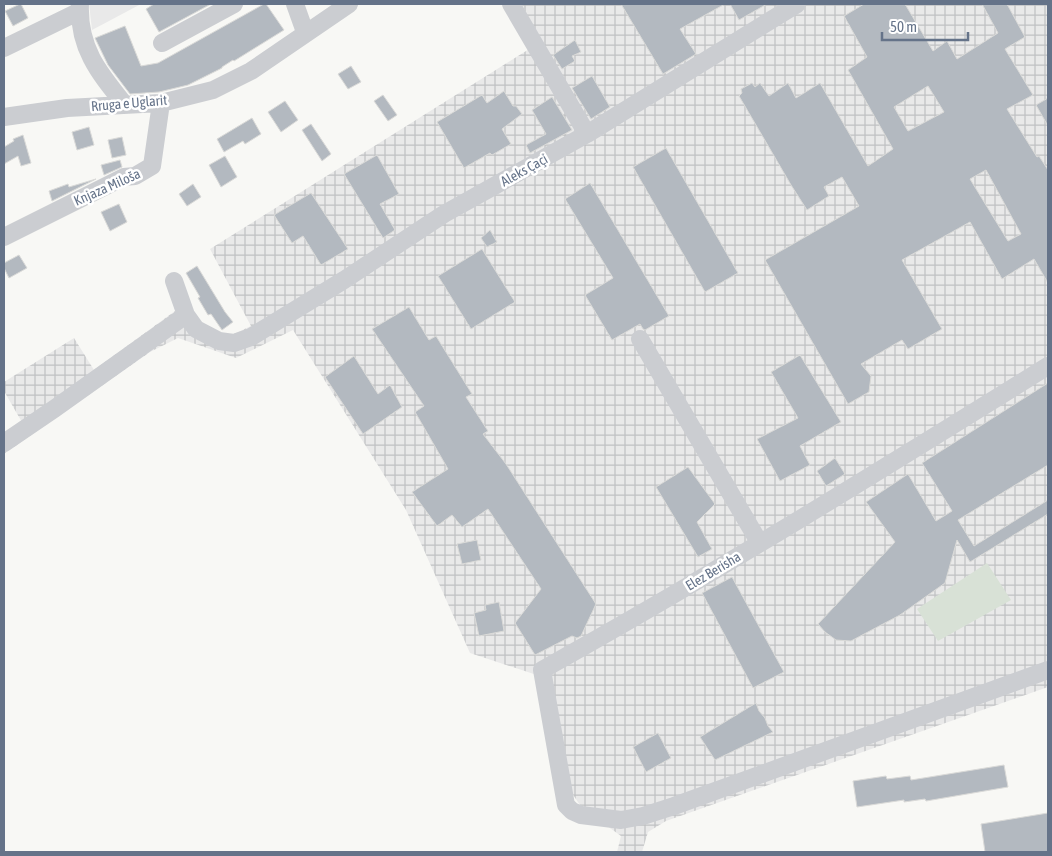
<svg xmlns="http://www.w3.org/2000/svg" width="1052" height="856" viewBox="0 0 1052 856" font-family="'Asap Condensed',sans-serif">
<style>
.built{fill:#e9e9e9}
.industrial{fill:url(#industrial-grid)}
.green{fill:#d8e1d6}
.building{fill:#b3b9c0;stroke:#dadad8;fill-rule:evenodd}
.lines{fill:none;stroke-linecap:round;stroke-linejoin:round}
.minor{stroke:#cbcdd1;stroke-width:18}
.labels{text-anchor:middle;stroke-width:5;stroke-linejoin:round;paint-order:stroke}
.street-label{font-size:14px;fill:#657389;stroke:#fff}
</style>
<defs>
<pattern id="industrial-grid" width="8" height="8" patternUnits="userSpaceOnUse" patternTransform="scale(1.25)"><rect width="8" height="8" fill="#e9e9e9"/><path d="M0 4h8M4 0v8" fill="none" stroke="#c0c1c3"/></pattern>
</defs>
<rect width="100%" height="100%" fill="#f8f8f5"/>
<path class="built" d="M89,4H141L92,30Z"/>
<path class="industrial" d="M521,4H1048V687L666,821L648,832L642,852H617L621,836L582,808L569,789L552,680L470,653L406,510L293,330L236,358L178,338L150,352L4,454V437L23,424L4,391V382L74,338L94,370L175,311L223,339L251,326L210,249L542,41Z"/>
<path class="green" d="M987,563L1011,600L938,641L917,609Z"/>
<path class="building" d="M20,4H21L28,18L13,26L5,11Z
M154,4H211L159,32L146,9Z
M264,4H266L284,30L234,61L233,60L222,67V68L188,85L159,92L130,94L108,65L95,38L125,26L141,66L158,63Z
M621,4H725L680,29L696,54L663,74Z
M730,4H767L739,20Z
M864,4H905L933,51L947,41L957,59L998,33L982,4H1007L1025,37L1005,49L1033,95L1007,109L1037,157L1039,156L1048,170V283L1034,259L1002,279L970,222L902,260L942,329L908,349L902,340L861,364L871,376L869,392L848,404L765,260L859,206L842,177L824,187L829,196L807,210L791,185L739,96L742,93L741,89L752,83L755,87L760,83L769,96L788,83L796,98L820,83L868,166L893,149L848,70L867,57L844,16ZM928,86L944,112L908,131L894,107ZM986,170L1021,234L1008,241L970,179Z
M575,40L581,52L572,56L575,61L562,69L553,55Z
M351,66L361,82L348,89L338,74Z
M592,76L610,107L591,119L572,88Z
M504,91L513,106H516L522,114L502,129L511,144L492,155L490,153L464,168L437,122L482,95L487,103Z
M383,95L397,115L388,121L374,101Z
M552,97L572,130L530,153L526,145L546,134L532,110Z
M1048,98V126L1036,105Z
M285,101L298,120L281,132L268,112Z
M252,118L261,134L245,144L243,141L224,152L217,139Z
M311,124L331,154L322,161L302,130Z
M89,127L94,145L77,150L72,132Z
M23,135L31,163L21,166L18,156L4,164V147L14,141L13,139Z
M122,137L126,155L112,158L108,140Z
M666,148L738,273L705,292L633,167Z
M377,155L399,194L380,204L395,230L383,238L344,174Z
M225,156L237,177L221,187L209,165Z
M120,160L122,167L104,175L101,165Z
M96,179L52,201L49,191L68,184L69,187Z
M590,183L669,316L645,330L643,329L640,324L612,340L585,295L613,278L565,199Z
M193,184L201,197L187,206L179,194Z
M311,193L348,249L321,265L303,236L292,243L274,215Z
M119,204L127,222L110,231L101,212Z
M490,230L497,242L487,247L481,238Z
M482,249L515,302L471,329L438,276Z
M19,255L27,268L9,278L4,268V263Z
M197,266L225,312L233,322L222,330L211,314L208,315L198,298L200,297L186,273Z
M409,307L429,340L436,336L472,394L466,397L488,431L483,434L506,464L596,604L581,636L577,638L572,636L535,655L515,623L541,589L488,509L462,527L452,515L437,526L412,492L448,469L415,412L424,406L372,329Z
M800,355L841,422L800,446L810,465L780,481L757,439L798,418L771,372Z
M354,356L378,394L390,385L402,407L363,434L325,377Z
M1048,383V465L958,520L974,546L1048,500V514L970,562L957,540L945,583L900,615L851,641L836,640L825,632L818,624L895,542L866,502L908,474L936,521L952,511L922,463Z
M835,458L845,474L826,486L817,471Z
M688,467L715,504L697,522L712,549L698,557L656,487Z
M477,540L481,560L462,564L457,544Z
M732,577L784,672L753,688L702,593Z
M499,602L504,631L479,636L474,613L486,610L485,605Z
M756,703L759,711L765,718L768,726L773,732L715,760L700,737Z
M658,733L671,758L646,772L633,747Z
M1004,765L1008,787L926,801L925,799L904,802V800L857,807L853,781L886,776L887,779L910,776L911,780Z
M1048,813V852H985L981,824Z"/>
<g class="lines">
<path class="minor" d="M80,4C78,48 99,73 125,105
M295,4L305,32
M511,4L587,134
M162,43L234,4
M4,48L80,11
M4,117L67,108L161,103L213,90L251,71L349,4
M4,237L124,177L135,176L152,166L161,103
M174,281L186,315L196,329L219,341L234,343L251,337L344,280L444,214L587,134L797,4
M640,339L759,542
M1048,366C881,470 714,574 542,670L566,805L572,811L581,815L621,820L643,816L674,806L1048,670
M4,443L54,409L186,315"/>
</g>
<g class="labels">
<g class="street-label">
<text transform="translate(129 103) rotate(-5)" y="5">Rruga e Uglarit</text>
<text transform="translate(524 170) rotate(-29)" y="5">Aleks Çaçi</text>
<text transform="translate(107 187) rotate(-24)" y="5">Knjaza Miloša</text>
<text transform="translate(713 571) rotate(-31)" y="5">Elez Berisha</text>
</g>
</g>
<rect width="1052" height="856" fill="none" stroke="#657389" stroke-width="10"/>
<path d="M882 32v8h86v-8" fill="none" stroke="#657389" stroke-width="2.5"/>
<text x="890" y="32" font-size="15" fill="#657389" stroke="#ffffff" stroke-width="4" paint-order="stroke">50 m</text>
</svg>
